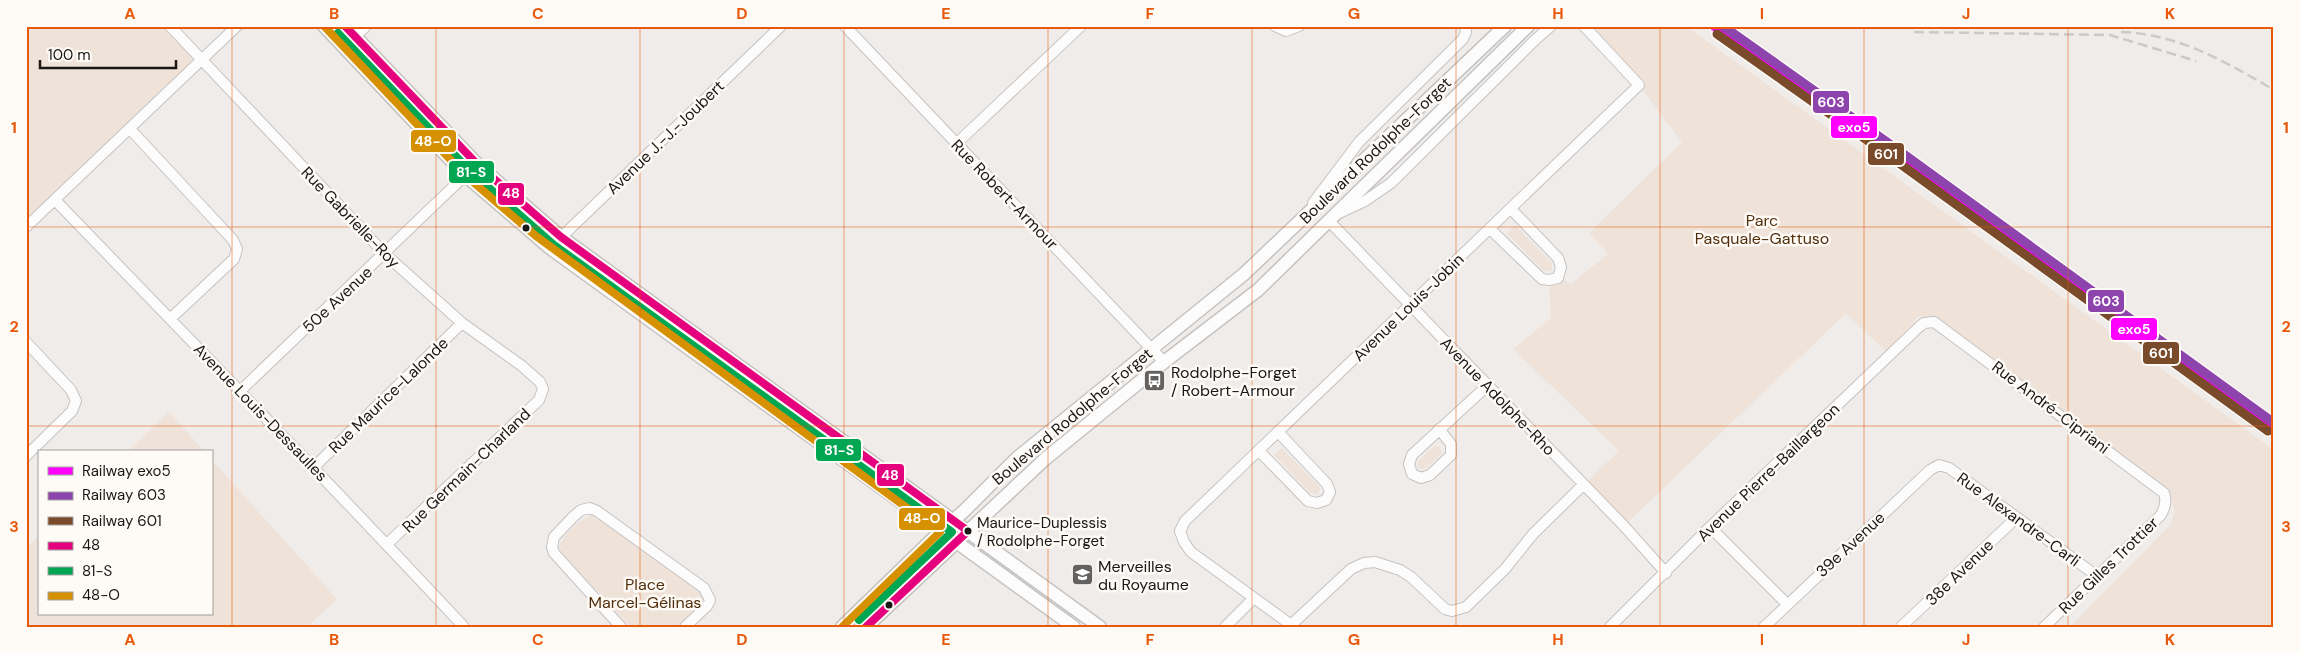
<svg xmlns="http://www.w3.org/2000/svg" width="2300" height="653" viewBox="0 0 2300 653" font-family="'DM Sans',sans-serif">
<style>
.green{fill:#efe2d8}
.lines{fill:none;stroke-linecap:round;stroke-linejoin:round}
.minor-casing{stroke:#c5c3c2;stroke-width:12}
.tertiary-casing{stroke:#c5c3c2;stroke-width:15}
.minor{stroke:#fdfcfc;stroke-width:10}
.tertiary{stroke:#fdfcfc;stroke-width:12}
.rail{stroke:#cacaca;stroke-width:2.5;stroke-dasharray:10 5;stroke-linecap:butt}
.bus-1-casing{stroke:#fefaf6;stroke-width:11}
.bus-2-casing{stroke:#fefaf6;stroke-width:11}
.bus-3-casing{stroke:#fefaf6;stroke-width:11}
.bus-1{stroke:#e5007d;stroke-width:8}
.bus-2{stroke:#00a651;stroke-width:8}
.bus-3{stroke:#d69103;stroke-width:8}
.rail-1-casing{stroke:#fefaf6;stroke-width:12}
.rail-2-casing{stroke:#fefaf6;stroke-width:12}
.rail-3-casing{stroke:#fefaf6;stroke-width:12}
.rail-1{stroke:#f0f;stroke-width:9}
.rail-2{stroke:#8e44ad;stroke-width:9}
.rail-3{stroke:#7a4b2a;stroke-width:9}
.grid{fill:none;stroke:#e8590c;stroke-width:1;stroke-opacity:0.55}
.bus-dot{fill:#191817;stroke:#fefaf6;stroke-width:2}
.labels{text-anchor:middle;stroke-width:5;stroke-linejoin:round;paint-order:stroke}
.bus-label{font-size:15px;fill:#191817;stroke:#fefaf6;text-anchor:start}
.street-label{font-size:16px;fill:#191817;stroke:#fefaf6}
.park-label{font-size:16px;fill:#522f0c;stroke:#fefaf6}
.poi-label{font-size:16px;fill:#191817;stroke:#fefaf6;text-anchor:start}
.line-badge{stroke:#fefaf6;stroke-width:2}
.badge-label{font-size:14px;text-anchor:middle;font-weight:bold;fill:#fff}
.neatline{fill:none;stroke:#e8590c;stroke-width:2}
.grid-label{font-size:16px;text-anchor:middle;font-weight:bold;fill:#e8590c}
</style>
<rect width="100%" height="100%" fill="#efecea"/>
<path class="green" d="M26,26H170L201,60L26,227Z
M1584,26H1686L2274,450V627H2070L2170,525L2175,512L2171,498L1919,316L1886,352L1846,313L1624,526L1583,485L1619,451L1513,349L1551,318L1549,280L1558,278L1571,284L1608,254L1589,233L1682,142L1639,85Z
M1515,225L1552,263V269L1550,271H1544L1507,233Z
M169,412L205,452H127Z
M1434,446L1440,447L1442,453L1426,468L1420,469L1417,465L1419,460Z
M1282,448L1319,486L1320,489L1318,494L1311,493L1274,455Z
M211,459L337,599L307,627H26V548L39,536V614H211Z
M591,515L595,516L700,591L704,601L679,627H631L560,551L559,547C563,535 580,520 591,515Z"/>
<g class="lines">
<defs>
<path id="minor" d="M170,26L385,254L462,323L522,366L540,382L543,389L539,400L387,544
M845,26L1164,362
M1275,26L1286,31L1299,26
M355,37L366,26
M130,129L233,240L237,249L234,259L170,319
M957,143L1081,26
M55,200C192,342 330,483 464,627
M1313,203L1359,142L1463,39L1466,32L1465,26
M1339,213L1365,201L1391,183L1536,39L1551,26
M1329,221L1624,526L1666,573
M26,227L237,26
M1490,229L1542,279L1549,280L1558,278L1561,267L1558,258L1511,209
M550,248L781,26
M26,342L71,390L76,401L72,411L26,456
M239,392L477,164
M1439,429L1451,444V455L1430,475L1421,478L1412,474L1409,464L1412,455L1488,385
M1259,451L1308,501L1317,503L1326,500L1330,492L1327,484L1279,433
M314,467L462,323
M1710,527L1787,604
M1291,625L1351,569L1364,563L1375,562L1400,570L1411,577L1445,609L1452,611L1466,607L1505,569L1533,534L1583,485
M621,627L554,553L552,547L554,537L574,516L581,510L590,508L597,511L704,588L710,600L707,606L685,627
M1225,627L1254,598
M1294,627L1191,552L1184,542L1180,531L1185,521L1639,85L1584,26
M1610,627L1710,527L1919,327L1924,323L1934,322L2164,493C2167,502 2165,509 2160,516L2044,627
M1764,627L1930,470L1939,465L1949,468L2097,576
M1901,627L2016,518"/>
<path id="tertiary" d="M324,26L465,175L550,248L1074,627
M345,26L477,164L561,237L1100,627
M842,627L940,532L964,511L1017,458L1244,274L1505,26
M866,627L1045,459L1164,362L1258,290L1528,26"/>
</defs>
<use href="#minor" class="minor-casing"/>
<use href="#tertiary" class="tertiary-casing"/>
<use href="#minor" class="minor"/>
<use href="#tertiary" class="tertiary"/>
<path class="rail" d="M1914,32L2110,35L2196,61
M2121,32C2179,34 2226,62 2274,90"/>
<defs>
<path id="bus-1" d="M345,26L477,164L561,237L968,531L866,627"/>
<path id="bus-2" d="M338,33L470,171L554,245L952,532L859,620"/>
<path id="bus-3" d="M324,26L465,175L536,236L940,532L842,627"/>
</defs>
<use href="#bus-1" class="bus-1-casing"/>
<use href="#bus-2" class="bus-2-casing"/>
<use href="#bus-3" class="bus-3-casing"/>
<use href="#bus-1" class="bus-1"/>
<use href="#bus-2" class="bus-2"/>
<use href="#bus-3" class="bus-3"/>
<defs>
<path id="rail-1" d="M1714,26L2274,430"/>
<path id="rail-2" d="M1723,26L1894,147L2274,423"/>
<path id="rail-3" d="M1717,34L1888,155L2268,431"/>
</defs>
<use href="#rail-1" class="rail-1-casing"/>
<use href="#rail-2" class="rail-2-casing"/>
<use href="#rail-3" class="rail-3-casing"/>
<use href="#rail-1" class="rail-1"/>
<use href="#rail-2" class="rail-2"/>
<use href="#rail-3" class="rail-3"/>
</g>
<path class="grid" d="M232,26V627M436,26V627M640,26V627M844,26V627M1048,26V627M1252,26V627M1456,26V627M1660,26V627M1864,26V627M2068,26V627M26,227H2274M26,426H2274"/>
<defs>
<symbol id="bus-square" viewBox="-11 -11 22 22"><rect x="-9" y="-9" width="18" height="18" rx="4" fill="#646261" stroke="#fefaf6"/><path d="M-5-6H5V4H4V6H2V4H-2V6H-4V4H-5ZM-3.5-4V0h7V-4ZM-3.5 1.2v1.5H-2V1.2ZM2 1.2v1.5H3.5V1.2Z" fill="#fff"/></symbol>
<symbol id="school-square" viewBox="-11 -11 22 22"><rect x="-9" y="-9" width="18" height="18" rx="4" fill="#646261" stroke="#fefaf6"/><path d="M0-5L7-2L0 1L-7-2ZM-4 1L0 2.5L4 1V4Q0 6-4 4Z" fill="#fff"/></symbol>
</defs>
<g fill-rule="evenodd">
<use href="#bus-square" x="1142" y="368" width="25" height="25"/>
<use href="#school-square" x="1070" y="562" width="25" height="25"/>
</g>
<g class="bus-dot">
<circle cx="526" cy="228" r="4.5"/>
<circle cx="968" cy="531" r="4.5"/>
<circle cx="889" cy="605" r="4.5"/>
</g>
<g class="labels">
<g class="bus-label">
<text x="977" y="528">Maurice-Duplessis<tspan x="977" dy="18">/ Rodolphe-Forget</tspan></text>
</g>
<g class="street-label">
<text transform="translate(665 137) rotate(-44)" y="6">Avenue J.-J.-Joubert</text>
<text transform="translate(1375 150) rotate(-44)" y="6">Boulevard Rodolphe-Forget</text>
<text transform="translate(1005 194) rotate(46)" y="6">Rue Robert-Armour</text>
<text transform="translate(351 217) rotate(46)" y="6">Rue Gabrielle-Roy</text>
<text transform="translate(337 299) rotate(-43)" y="6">50e Avenue</text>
<text transform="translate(1408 307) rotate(-44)" y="6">Avenue Louis-Jobin</text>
<text transform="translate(388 395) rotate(-44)" y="6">Rue Maurice-Lalonde</text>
<text transform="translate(1498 396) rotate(46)" y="6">Avenue Adolphe-Rho</text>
<text transform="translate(2051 407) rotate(37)" y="6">Rue André-Cipriani</text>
<text transform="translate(261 412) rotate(46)" y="6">Avenue Louis-Dessaulles</text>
<text transform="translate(1072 416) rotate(-40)" y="6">Boulevard Rodolphe-Forget</text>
<text transform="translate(466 470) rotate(-44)" y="6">Rue Germain-Charland</text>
<text transform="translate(1768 472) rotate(-44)" y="6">Avenue Pierre-Baillargeon</text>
<text transform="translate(2019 519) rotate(36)" y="6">Rue Alexandre-Carli</text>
<text transform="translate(1850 544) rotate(-43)" y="6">39e Avenue</text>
<text transform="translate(2108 565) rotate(-44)" y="6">Rue Gilles Trottier</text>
<text transform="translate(1959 572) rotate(-44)" y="6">38e Avenue</text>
</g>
<g class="park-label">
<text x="1762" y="226">Parc<tspan x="1762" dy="18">Pasquale-Gattuso</tspan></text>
<text x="645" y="590">Place<tspan x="645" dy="18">Marcel-Gélinas</tspan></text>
</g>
<g class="poi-label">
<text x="1171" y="378">Rodolphe-Forget<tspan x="1171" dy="18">/ Robert-Armour</tspan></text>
<text x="1098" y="572">Merveilles<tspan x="1098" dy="18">du Royaume</tspan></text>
</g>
</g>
<g class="line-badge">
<rect x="1812" y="90" width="38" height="24" rx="5" fill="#8e44ad"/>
<rect x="1830" y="115" width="48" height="24" rx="5" fill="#f0f"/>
<rect x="410" y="129" width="47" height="24" rx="5" fill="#d69103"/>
<rect x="1867" y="142" width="38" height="24" rx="5" fill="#7a4b2a"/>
<rect x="448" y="160" width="47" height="24" rx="5" fill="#00a651"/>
<rect x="497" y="182" width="28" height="24" rx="5" fill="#e5007d"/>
<rect x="2087" y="289" width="38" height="24" rx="5" fill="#8e44ad"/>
<rect x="2110" y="317" width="48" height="24" rx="5" fill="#f0f"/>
<rect x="2142" y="341" width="38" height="24" rx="5" fill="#7a4b2a"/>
<rect x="815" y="438" width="47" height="24" rx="5" fill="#00a651"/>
<rect x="876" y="463" width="29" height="24" rx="5" fill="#e5007d"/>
<rect x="898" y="507" width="48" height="24" rx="5" fill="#d69103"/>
</g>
<g class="badge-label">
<text x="1831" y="107">603</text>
<text x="1854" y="132">exo5</text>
<text x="433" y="146">48-O</text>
<text x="1886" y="159">601</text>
<text x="471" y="177">81-S</text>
<text x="511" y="198">48</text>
<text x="2106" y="306">603</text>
<text x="2134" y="334">exo5</text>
<text x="2161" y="358">601</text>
<text x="839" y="455">81-S</text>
<text x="890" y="480">48</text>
<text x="922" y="523">48-O</text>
</g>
<rect width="2300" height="653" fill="none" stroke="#fefaf6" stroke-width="55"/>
<rect x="38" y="450" width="175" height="165" fill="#fefaf6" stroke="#a2a09d"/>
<rect x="48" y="467" width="25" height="8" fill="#ff00ff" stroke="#a2a09d"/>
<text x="82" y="476" font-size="15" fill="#191817">Railway exo5</text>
<rect x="48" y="492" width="25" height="8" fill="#8e44ad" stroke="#a2a09d"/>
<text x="82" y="500" font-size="15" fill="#191817">Railway 603</text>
<rect x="48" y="517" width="25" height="8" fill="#7a4b2a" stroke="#a2a09d"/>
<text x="82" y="526" font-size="15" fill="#191817">Railway 601</text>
<rect x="48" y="542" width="25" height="8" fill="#e5007d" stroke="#a2a09d"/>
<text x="82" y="550" font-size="15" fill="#191817">48</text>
<rect x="48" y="567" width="25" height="8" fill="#00a651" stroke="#a2a09d"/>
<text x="82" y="576" font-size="15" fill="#191817">81-S</text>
<rect x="48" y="592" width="25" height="8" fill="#d69103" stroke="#a2a09d"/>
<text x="82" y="600" font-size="15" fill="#191817">48-O</text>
<path d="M40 60v8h136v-8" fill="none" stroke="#191817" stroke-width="2.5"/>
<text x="48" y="60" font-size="15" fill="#191817" stroke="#fefaf6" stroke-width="4" paint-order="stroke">100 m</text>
<rect x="28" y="28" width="2244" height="598" class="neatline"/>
<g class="grid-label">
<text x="130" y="19">A</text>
<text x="334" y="19">B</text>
<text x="538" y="19">C</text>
<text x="742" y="19">D</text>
<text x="946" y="19">E</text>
<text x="1150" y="19">F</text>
<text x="1354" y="19">G</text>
<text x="1558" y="19">H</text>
<text x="1762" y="19">I</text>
<text x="1966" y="19">J</text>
<text x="2170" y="19">K</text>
<text x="14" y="133">1</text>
<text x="2286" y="133">1</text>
<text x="14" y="332">2</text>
<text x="2286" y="332">2</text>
<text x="14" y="532">3</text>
<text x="2286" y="532">3</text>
<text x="130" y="645">A</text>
<text x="334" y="645">B</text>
<text x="538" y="645">C</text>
<text x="742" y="645">D</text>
<text x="946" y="645">E</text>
<text x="1150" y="645">F</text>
<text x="1354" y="645">G</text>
<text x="1558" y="645">H</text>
<text x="1762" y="645">I</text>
<text x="1966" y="645">J</text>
<text x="2170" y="645">K</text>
</g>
</svg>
